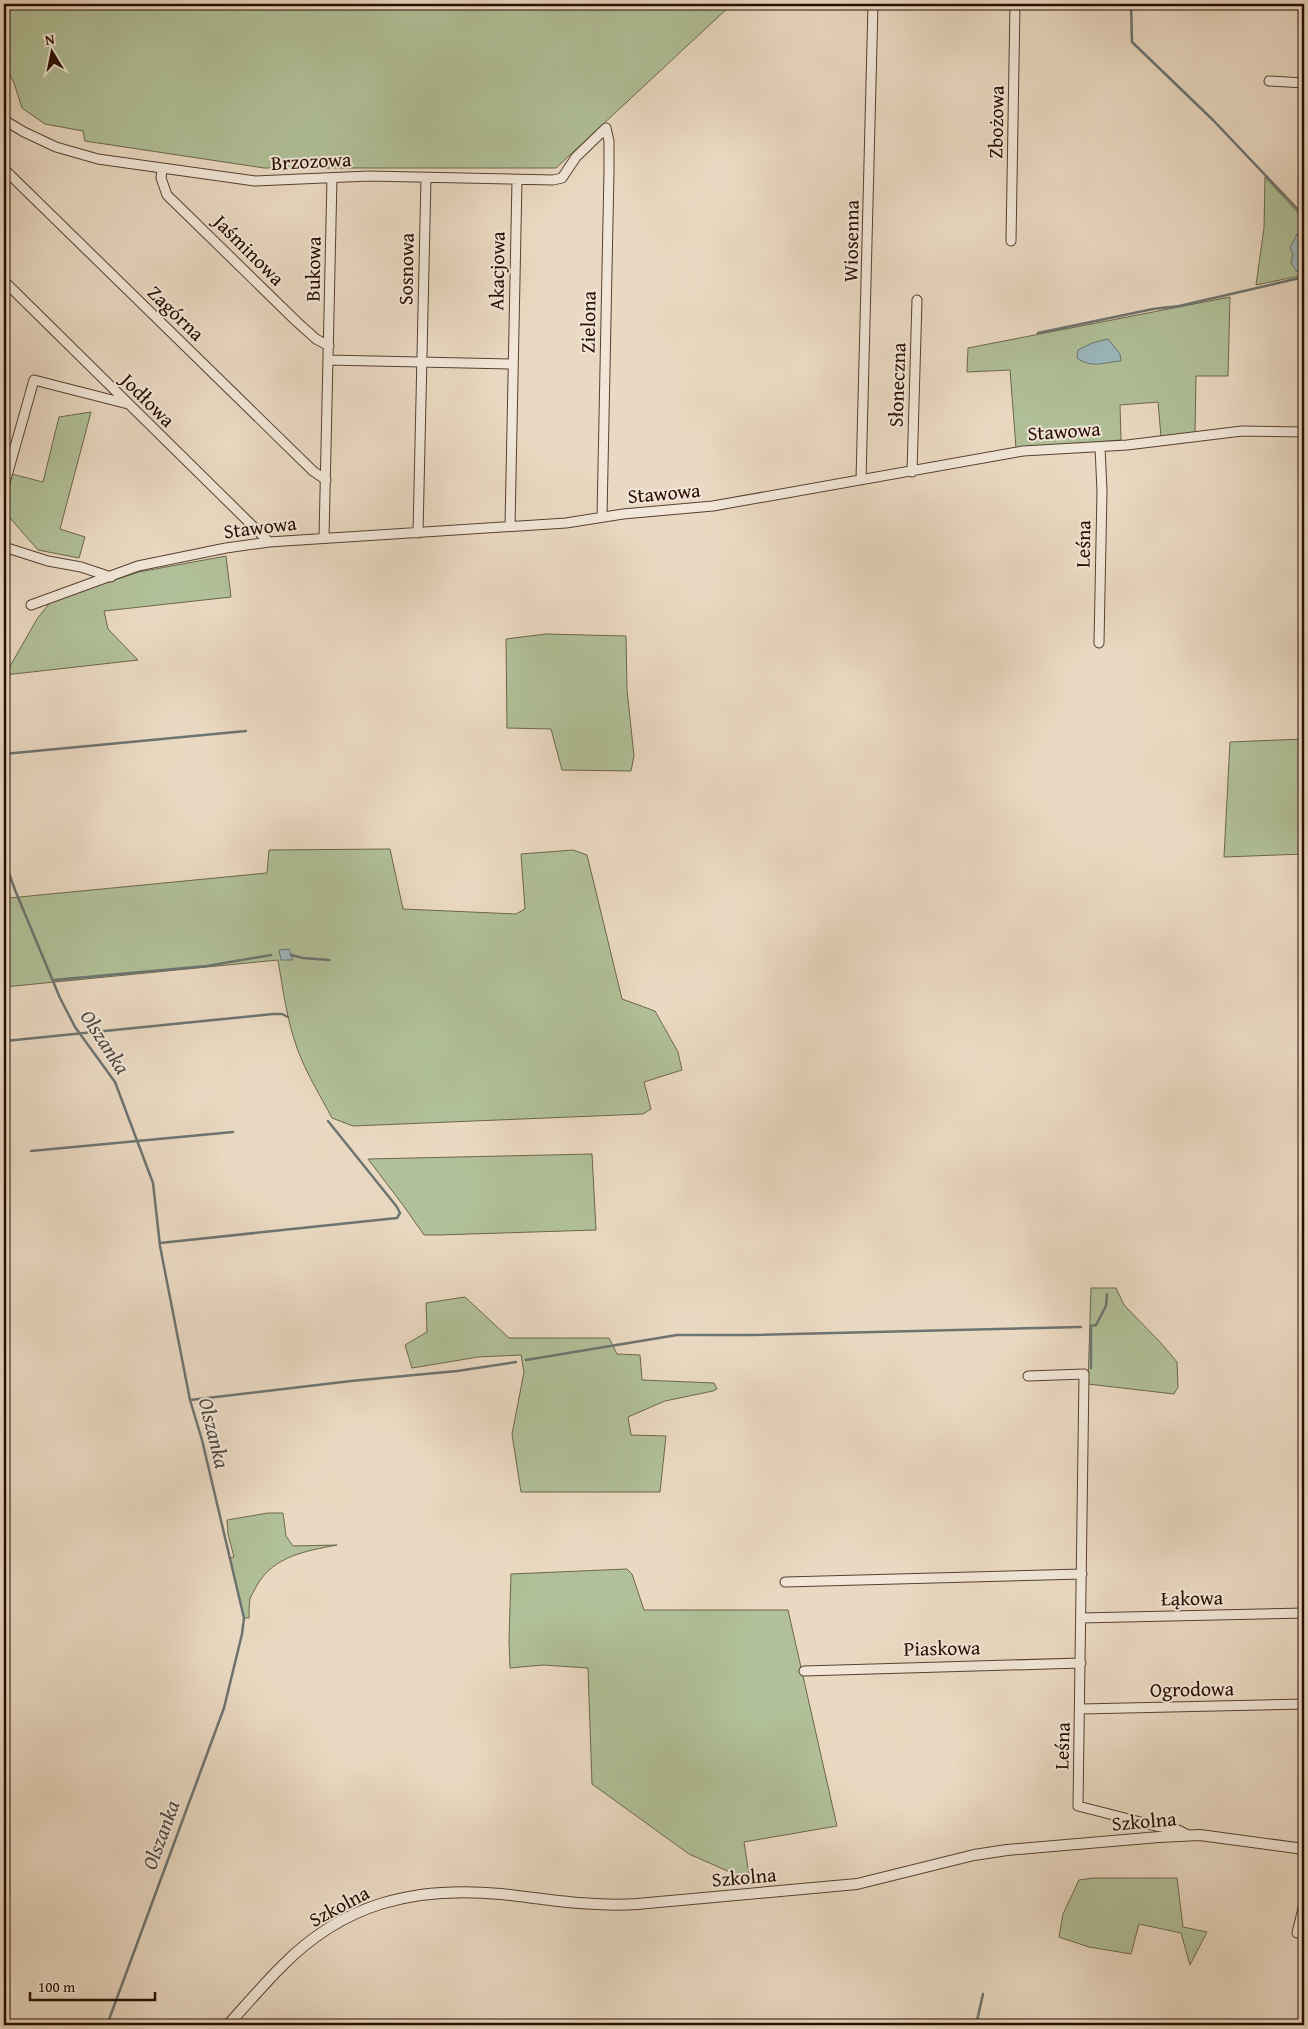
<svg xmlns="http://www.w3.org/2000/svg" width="1308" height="2029" viewBox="0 0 1308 2029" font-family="'Gentium Book Plus',serif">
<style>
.green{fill:#b1c098;stroke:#6c664c}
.water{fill:#9bb8bd;stroke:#6d7471}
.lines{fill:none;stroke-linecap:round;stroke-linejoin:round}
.stream{stroke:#6d7471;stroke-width:2.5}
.minor-casing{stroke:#584030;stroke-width:11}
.tertiary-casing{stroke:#584030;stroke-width:12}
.minor{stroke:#f1e6d7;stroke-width:9}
.tertiary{stroke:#f1e6d7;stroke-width:10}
.labels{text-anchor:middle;stroke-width:4;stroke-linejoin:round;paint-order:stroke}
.street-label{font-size:20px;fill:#280d00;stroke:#f1e6d7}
.water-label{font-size:21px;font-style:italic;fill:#504942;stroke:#f1e6d7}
</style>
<rect width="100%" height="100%" fill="#ead9c2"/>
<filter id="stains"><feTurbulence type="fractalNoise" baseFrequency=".004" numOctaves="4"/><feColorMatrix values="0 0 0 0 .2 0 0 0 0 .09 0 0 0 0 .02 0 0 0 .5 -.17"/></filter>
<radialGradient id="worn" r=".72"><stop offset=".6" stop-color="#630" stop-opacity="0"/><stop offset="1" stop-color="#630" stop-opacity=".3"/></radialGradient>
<path class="green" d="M4,4H732L556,168H264L85,141L83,131L45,124L22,108L14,83L4,62Z
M1265,177L1304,219V235L1297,234L1293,254L1296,271H1304V275L1256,285L1264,228Z
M1230,297L1228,376H1196L1195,433L1161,437L1158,402L1120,405L1121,440L1016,448L1010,370L967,372L968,348Z
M91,412L60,529L85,537L79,558L38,550L9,517L4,520V472L43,482L59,417Z
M226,556L231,597L104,611L108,629L138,660L5,675L37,619L52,600L139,572Z
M546,634L626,636L627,690L634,756L631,771L562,770L551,729L507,728L506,639Z
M1304,739V854L1224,857L1230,742Z
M390,849L403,909L516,914L525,909L521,854L573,850L587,855L622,999L655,1011L678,1052L682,1070L644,1082L651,1109L643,1114L353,1126L332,1118C320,1095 306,1073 297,1048C287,1020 283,990 278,960L4,987V881L9,898L267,873L269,850Z
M592,1154L596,1230L439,1235H424L403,1205L368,1159Z
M1091,1288H1116L1124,1305L1160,1342L1177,1362L1178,1387L1174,1394L1088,1384Z
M465,1297L509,1338H609L617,1354L640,1355L642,1380L714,1383L717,1389L713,1391L665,1401L628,1417L631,1435L666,1436L660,1492H521L512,1434L524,1372L521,1355L478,1357L412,1368L405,1345L427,1332L426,1303Z
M268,1513H283L286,1536L293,1546L337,1545C306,1551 274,1556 257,1585C255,1590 251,1595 250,1599C249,1605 249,1612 249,1618H244L230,1558L234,1557L228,1534L227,1520Z
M627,1569L632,1574L644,1610H788L837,1826L744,1842L750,1881L689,1854L592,1784L588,1668L543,1665L510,1668L509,1641L511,1574Z
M1094,1878H1177L1183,1927L1207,1932L1190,1965L1181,1933L1139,1924L1131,1954L1089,1947L1059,1937L1063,1914L1079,1880Z"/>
<path class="water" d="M1297,234L1304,235V271H1296L1291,263L1293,254L1290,248Z
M1108,339L1120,354L1121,361C1104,362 1092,369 1077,358L1078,350L1092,343Z
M289,949L293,960H281L279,950Z"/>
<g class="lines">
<path class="stream" d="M1131,4L1132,42L1213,120L1304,216
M1038,333L1153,309L1179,306L1304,277
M4,754L246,731
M4,859L15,890L60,998L75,1027L115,1082L153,1183L160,1246L190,1400L202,1440L244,1618L242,1634L224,1708L107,2025
M291,955L303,958L329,960
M54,980L207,966L271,955
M4,1031L5,1041L273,1014H282L288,1017
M31,1151L233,1132
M160,1243L397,1218L400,1213L397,1207L328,1121
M1091,1326L1096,1325L1106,1306L1107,1294
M526,1360L677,1335H752L1081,1327
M1091,1368V1326
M190,1400L351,1381L457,1371L516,1362
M976,2025L983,1994"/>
<defs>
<path id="minor" d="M1269,81L1304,83
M4,120L24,132L56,147L98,159L255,181L369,176L553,180L562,178L576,157L606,128
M4,169L313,471L326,480
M162,169L161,178L167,195L296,321L316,339L329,346
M1011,241L1015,4
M4,281L269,542
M328,360L513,364
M912,472L917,300
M861,480L873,4
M4,486L34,380L128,404
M602,517L609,171V141L606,128
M510,526L517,180
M418,533L426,178
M324,538L332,178
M4,547L48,561L81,567L111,577
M31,605L138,566L226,548L269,542L566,523L623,514L713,506L1023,451L1127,445L1242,431L1304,432
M1099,643L1102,491L1100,447
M1028,1376L1084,1374L1078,1806L1156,1826L1178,1830L1188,1835
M785,1582L1082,1574
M1081,1618L1304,1613
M804,1671L1081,1663
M1081,1709L1304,1704
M1297,1933L1304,1904"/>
<path id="tertiary" d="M228,2025C246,2005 263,1985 282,1966C344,1903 414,1886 501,1894C546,1899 591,1907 637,1904L857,1884L974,1855L1007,1850L1159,1837L1200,1835L1304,1849"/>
</defs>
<use href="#minor" class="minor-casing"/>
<use href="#tertiary" class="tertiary-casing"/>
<use href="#minor" class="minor"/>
<use href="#tertiary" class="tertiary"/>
</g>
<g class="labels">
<g class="street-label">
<text transform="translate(996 122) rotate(-89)" y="7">Zbożowa</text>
<text transform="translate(311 161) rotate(-3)" y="7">Brzozowa</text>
<text transform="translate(851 241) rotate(-89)" y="7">Wiosenna</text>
<text transform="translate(249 250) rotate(45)" y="7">Jaśminowa</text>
<text transform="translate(313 269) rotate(-89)" y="7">Bukowa</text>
<text transform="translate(406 269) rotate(-89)" y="7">Sosnowa</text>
<text transform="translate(497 271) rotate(-89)" y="7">Akacjowa</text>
<text transform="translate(176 313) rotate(44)" y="7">Zagórna</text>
<text transform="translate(588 322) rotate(-89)" y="7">Zielona</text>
<text transform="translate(897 385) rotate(-88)" y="7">Słoneczna</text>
<text transform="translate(148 400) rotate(45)" y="7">Jodłowa</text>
<text transform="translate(1064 431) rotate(-4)" y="7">Stawowa</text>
<text transform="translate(664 493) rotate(-5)" y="7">Stawowa</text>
<text transform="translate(260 527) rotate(-7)" y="7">Stawowa</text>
<text transform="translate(1083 544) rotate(-89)" y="7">Leśna</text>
<text transform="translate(1192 1598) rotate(-1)" y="7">Łąkowa</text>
<text transform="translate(942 1648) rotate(-1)" y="7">Piaskowa</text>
<text transform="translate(1192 1689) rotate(-1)" y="7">Ogrodowa</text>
<text transform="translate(1062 1746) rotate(-88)" y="7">Leśna</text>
<text transform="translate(1144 1821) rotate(-5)" y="7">Szkolna</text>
<text transform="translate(744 1877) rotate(-5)" y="7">Szkolna</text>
<text transform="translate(339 1906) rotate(-28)" y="7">Szkolna</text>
</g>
<g class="water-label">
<text transform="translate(105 1042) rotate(57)" y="7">Olszanka</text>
<text transform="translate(214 1433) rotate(76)" y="7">Olszanka</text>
<text transform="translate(161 1835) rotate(-70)" y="7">Olszanka</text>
</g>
</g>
<rect width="1308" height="2029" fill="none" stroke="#ead9c2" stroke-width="20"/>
<rect x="5" y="5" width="1298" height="2019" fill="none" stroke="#280d00" stroke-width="2.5"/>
<rect x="10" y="10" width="1288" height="2009" fill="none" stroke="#280d00"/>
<g transform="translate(52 52) rotate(350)" stroke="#f1e6d7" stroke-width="4" paint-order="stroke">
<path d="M0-4L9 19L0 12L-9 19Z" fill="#280d00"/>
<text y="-8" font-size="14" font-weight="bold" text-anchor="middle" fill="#280d00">N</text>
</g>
<path d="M30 1992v8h125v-8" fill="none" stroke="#280d00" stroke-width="2.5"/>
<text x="38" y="1992" font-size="15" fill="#280d00" stroke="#f1e6d7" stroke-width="4" paint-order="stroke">100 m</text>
<rect width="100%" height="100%" filter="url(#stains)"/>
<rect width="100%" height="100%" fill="url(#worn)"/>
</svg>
